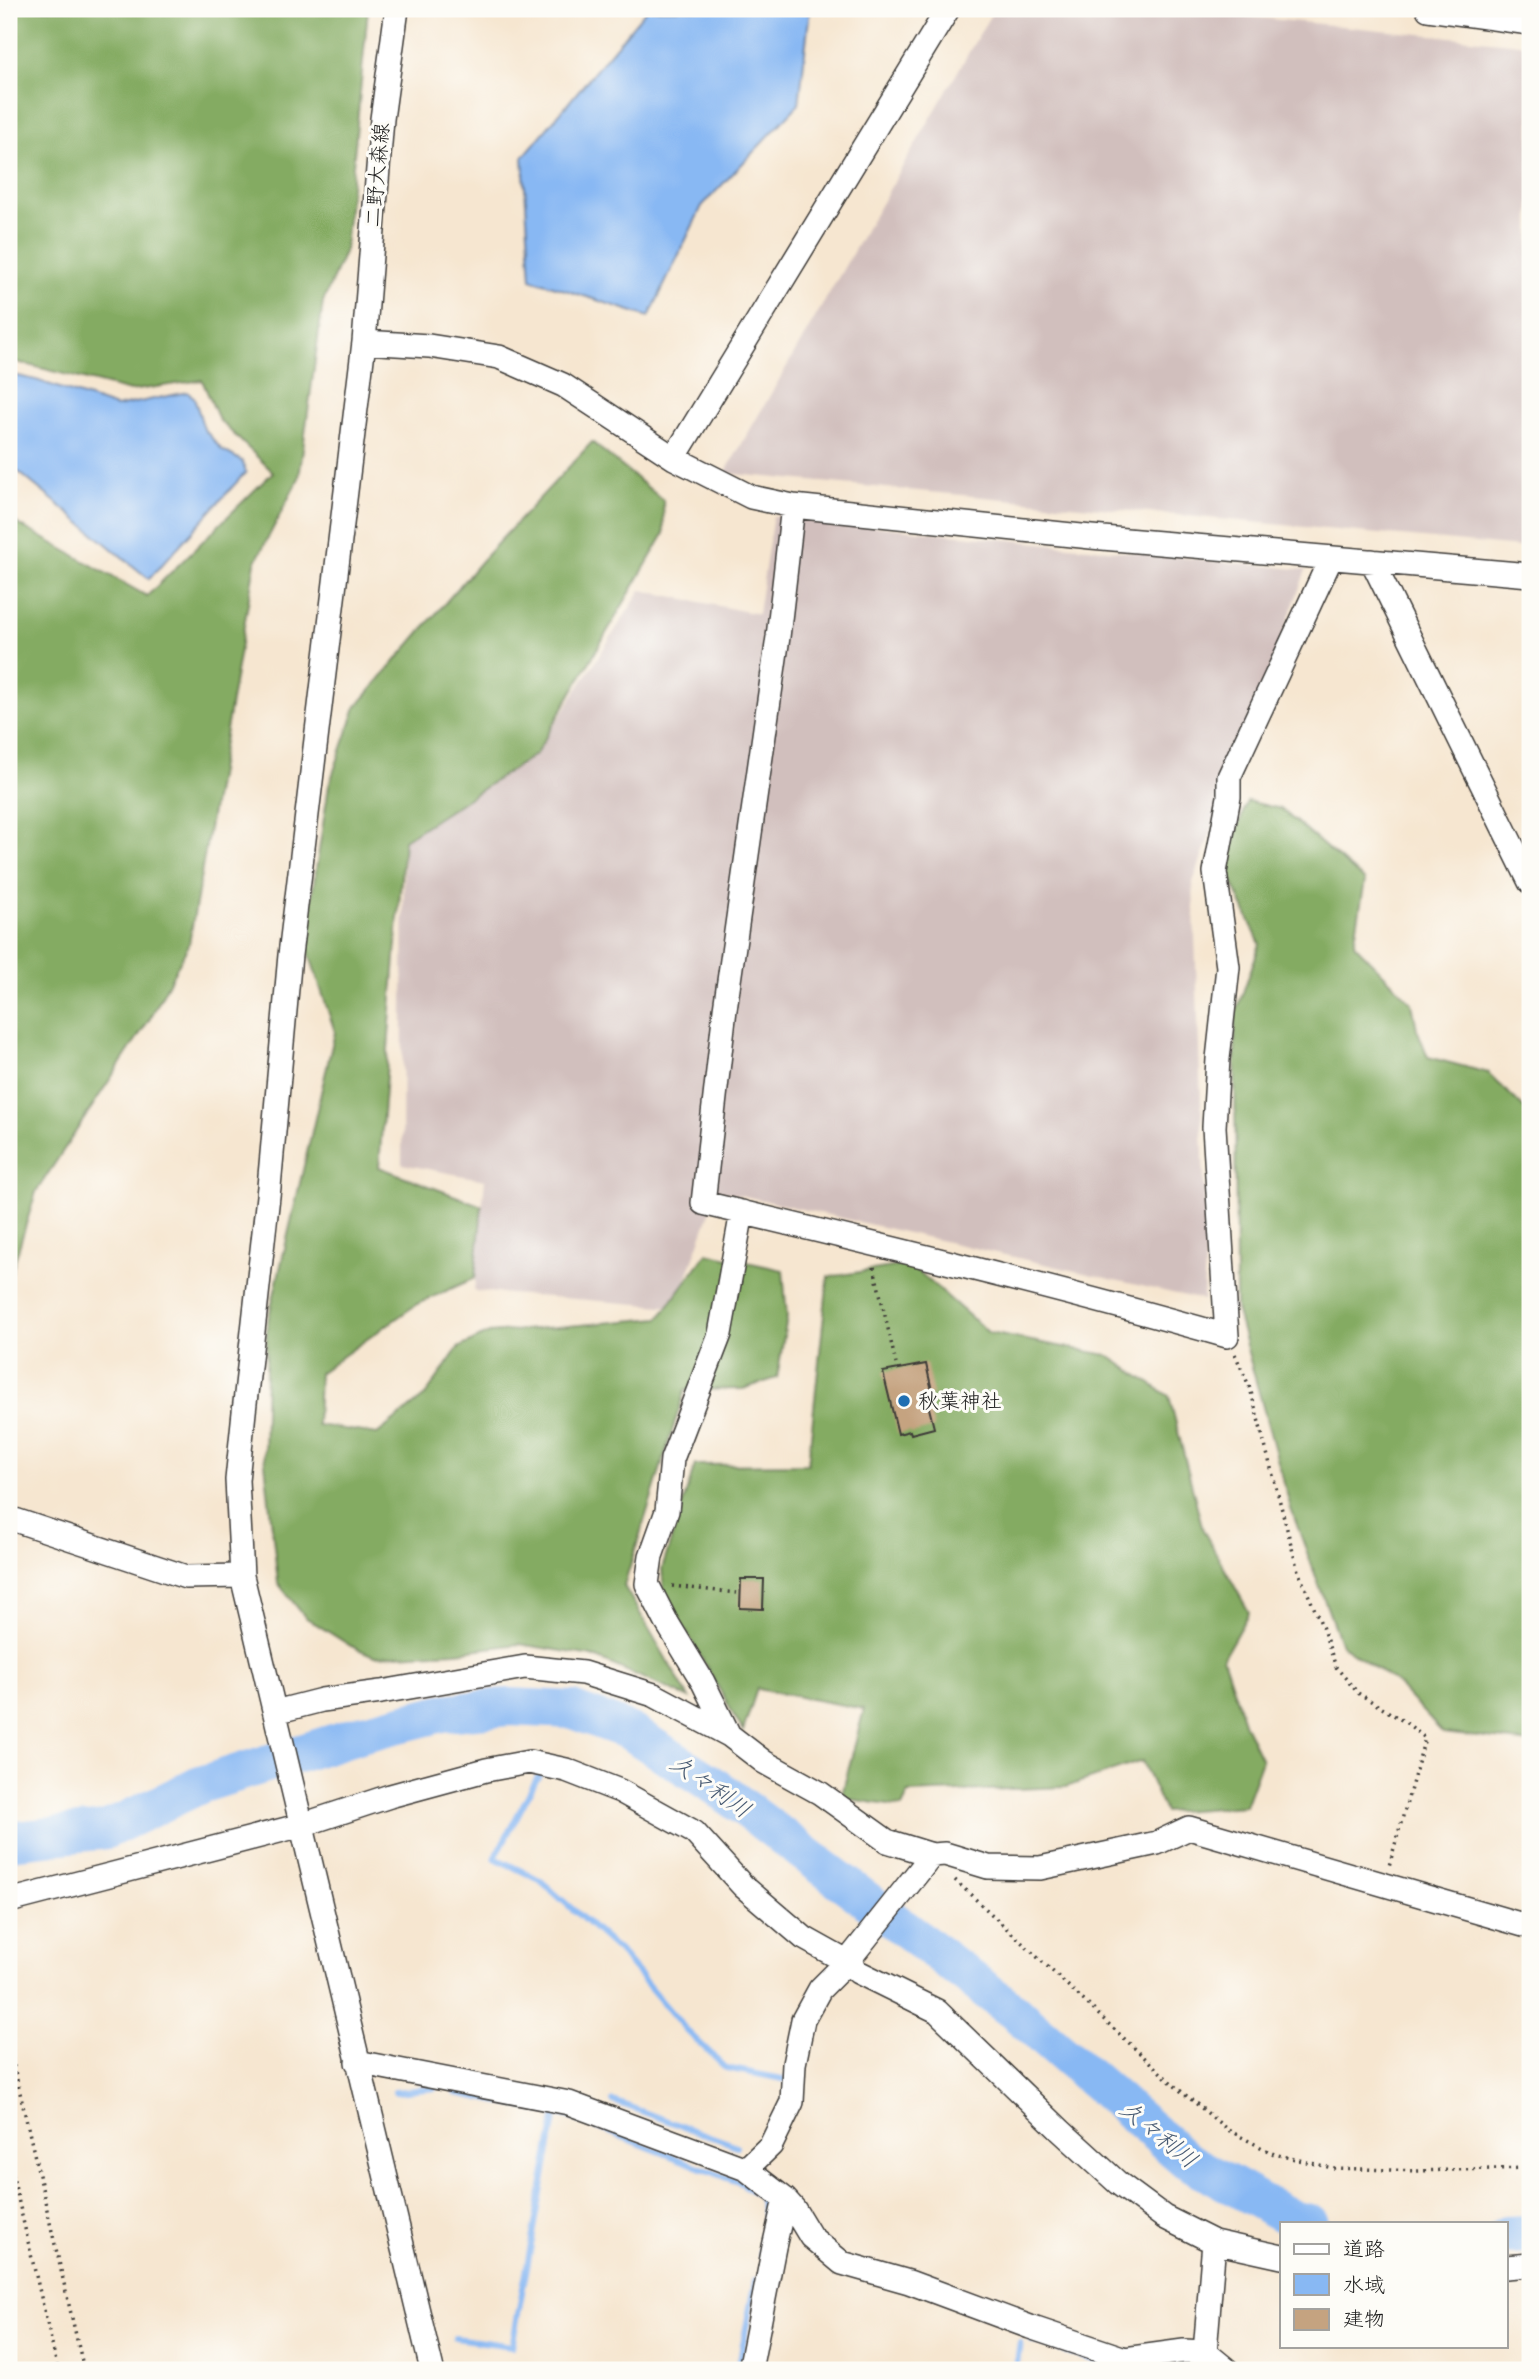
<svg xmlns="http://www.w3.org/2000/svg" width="1539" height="2379" viewBox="0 0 1539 2379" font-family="'Architects Daughter','Klee One',sans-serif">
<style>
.industrial{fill:#d1bfbd}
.forest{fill:#84ab62;stroke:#50643f;stroke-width:2}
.water{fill:#88b8f3;stroke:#526a88;stroke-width:2}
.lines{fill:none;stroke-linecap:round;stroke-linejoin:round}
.stream{stroke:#88b8f3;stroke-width:6}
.river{stroke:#88b8f3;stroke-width:38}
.building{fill:#c5a380}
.minor-casing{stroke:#3d3a37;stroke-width:26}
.path{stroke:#3d3a37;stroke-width:3.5;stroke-dasharray:2 5;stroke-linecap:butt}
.minor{stroke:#fff;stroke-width:23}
.poi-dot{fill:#1f6fb2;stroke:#fdfcf7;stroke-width:2.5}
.labels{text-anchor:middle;stroke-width:6;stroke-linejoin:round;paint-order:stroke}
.street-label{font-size:21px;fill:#1c1c1c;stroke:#fdfcf7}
.poi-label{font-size:21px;fill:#1c1c1c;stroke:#fdfcf7;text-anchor:start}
.water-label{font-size:23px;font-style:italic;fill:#475a72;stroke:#fdfcf7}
</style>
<rect width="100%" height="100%" fill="#fdfcf7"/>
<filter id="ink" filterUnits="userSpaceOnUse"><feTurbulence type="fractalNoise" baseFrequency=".0143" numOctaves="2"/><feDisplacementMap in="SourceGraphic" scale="14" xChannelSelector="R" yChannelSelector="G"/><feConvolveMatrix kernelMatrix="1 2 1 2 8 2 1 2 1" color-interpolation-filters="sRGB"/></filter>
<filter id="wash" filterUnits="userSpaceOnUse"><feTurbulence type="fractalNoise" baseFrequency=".00686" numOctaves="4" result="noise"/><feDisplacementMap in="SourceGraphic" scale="28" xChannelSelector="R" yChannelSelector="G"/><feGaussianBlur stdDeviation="1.57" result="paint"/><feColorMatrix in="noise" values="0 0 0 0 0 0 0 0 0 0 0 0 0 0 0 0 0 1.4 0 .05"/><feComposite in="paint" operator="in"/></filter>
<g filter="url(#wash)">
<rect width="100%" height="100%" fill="#f6e6d0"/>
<path class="industrial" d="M994,9H1171L1530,45V548L725,473Z
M773,516L1306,570L1193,882L1206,1238L1203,1300L718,1190L676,1307L474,1291L485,1180L402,1164L404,840L536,754L641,590L758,614Z"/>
<path class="forest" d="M9,9H368L345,250L323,302L299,478L255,563L189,944L151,1017L36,1192L9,1280V519L147,596L273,472L219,420L202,380L130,391L9,360Z
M592,442L663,500L664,534L536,754L404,840L379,1167L482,1206L475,1278L417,1304L319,1373L317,1425L377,1434L425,1396L458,1348L489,1333L659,1318L707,1253L783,1270L787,1317L777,1378L743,1389L685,1390L624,1586L689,1698L592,1656L519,1644L456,1652L374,1656L351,1646L305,1617L278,1583L264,1454L267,1325L335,1032L305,941L329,785L356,707L481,561Z
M1247,801L1281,809L1365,881L1354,944L1412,1003L1417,1029L1428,1057L1488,1073L1530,1114V1200L1526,1294L1530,1307V1743L1443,1733L1394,1681L1341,1645L1291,1509L1236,1309L1235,1015L1260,944L1225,866Z
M910,1264L989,1333L1107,1355L1169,1396L1203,1530L1249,1612L1223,1658L1245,1725L1262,1760L1245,1806L1165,1812L1142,1761L1066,1787L909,1793L902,1807L841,1798L864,1709L757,1689L743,1731L664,1592L662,1569L695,1465L808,1464L828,1277Z"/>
<path class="water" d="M647,9H810L799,104L702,206L649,317L531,279L523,157Z
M9,374L36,380L116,407L187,392L194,397L204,429L222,450L242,461L246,472L149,579L9,464Z"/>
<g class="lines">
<path class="stream" d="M542,1769L495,1858L540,1880L619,1951L687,2031L726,2068L788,2080
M395,2092L435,2088
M456,2093L568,2116L743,2184L760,2197L765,2217L760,2255
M613,2101L737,2146
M455,2338L512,2346L556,2113
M1030,2340L1108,2365
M1125,2369L1190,2362L1210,2370
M738,2370L755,2281
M1016,2370L1020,2343"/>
<path class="river" d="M9,1841L106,1830L200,1785L364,1733L442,1713L509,1707L572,1710L629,1731L718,1788L1015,2012L1186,2160L1294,2220L1310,2223
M1506,2235L1530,2234"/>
</g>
<g id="blocks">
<path class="building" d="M926,1364L933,1395L926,1396L934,1428L911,1434L910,1431L898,1434L883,1372Z
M741,1579H764L763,1609L740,1608Z"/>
</g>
</g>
<g filter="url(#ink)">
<use href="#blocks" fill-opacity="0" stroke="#3d3a37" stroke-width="2"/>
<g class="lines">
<defs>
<path id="minor" d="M397,9L382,119L364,342L290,955L269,1187L244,1412L237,1480L242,1576L432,2370
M1428,9L1530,23
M364,342L429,346L499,357L563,385L674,458L751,497L793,506L1091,537L1530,575
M674,458L948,9
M793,506L778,637L725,1009L703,1203C879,1245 1054,1287 1227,1336L1214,1127L1218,1059L1228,967L1215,872L1229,797V777L1331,558
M1372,561L1530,882
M9,1518L186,1577L242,1576
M275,1712L322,1700L381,1692L525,1667L583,1673L654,1695L729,1735L764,1762L820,1793L887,1841L932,1855L945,1854L988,1867L1040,1868L1157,1843L1189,1828L1530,1927
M729,1735L703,1682L666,1621L647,1584L651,1556L667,1511L672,1459L720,1334L742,1212
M9,1901L302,1825L390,1796L486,1770L529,1762L566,1770L620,1791L694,1832L743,1886L804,1938L847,1962L858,1972L937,2011L1061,2131L1118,2183L1164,2217L1214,2242L1282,2257
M357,2062L569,2103L746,2169L785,2199L794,2209L811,2237L842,2263L909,2282L1030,2327L1125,2359L1184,2351L1205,2352L1227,2370
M746,2169L771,2145L792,2102L794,2064L803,2020L820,1989L847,1962L932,1855
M1506,2267L1530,2265
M1205,2352L1214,2242
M750,2370L774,2247L785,2199"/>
</defs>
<use href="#minor" class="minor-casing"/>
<path class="path" d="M874,1267L896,1364
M1235,1354L1250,1388L1298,1571L1322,1626L1336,1667L1358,1693L1408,1724L1425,1738L1389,1866
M672,1586L736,1593
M955,1880L1176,2087L1228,2130L1274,2154L1332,2168L1416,2171L1530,2168
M9,2045L84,2370
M9,2160L58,2370"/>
<use href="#minor" class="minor"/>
</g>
</g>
<circle class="poi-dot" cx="904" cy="1401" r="7"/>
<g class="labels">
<g class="street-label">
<text transform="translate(377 175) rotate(-85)" y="7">二野大森線</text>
</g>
<g class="poi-label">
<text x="918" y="1408">秋葉神社</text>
</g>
<g class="water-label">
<text transform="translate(711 1786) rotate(35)" y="8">久々利川</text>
<text transform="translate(1159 2134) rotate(39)" y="8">久々利川</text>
</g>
</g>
<rect width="1539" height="2379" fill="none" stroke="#fdfcf7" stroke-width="35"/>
<rect x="1280" y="2222" width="228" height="126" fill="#fdfcf7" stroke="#a3a29f" stroke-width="2"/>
<rect x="1294" y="2244" width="35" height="10" fill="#ffffff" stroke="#a3a29f" stroke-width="2"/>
<text x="1343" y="2256" font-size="21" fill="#1c1c1c">道路</text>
<rect x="1294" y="2274" width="35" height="21" fill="#88b8f3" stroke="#a3a29f" stroke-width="2"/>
<text x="1343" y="2292" font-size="21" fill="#1c1c1c">水域</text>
<rect x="1294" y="2309" width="35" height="21" fill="#c5a380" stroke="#a3a29f" stroke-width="2"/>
<text x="1343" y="2326" font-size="21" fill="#1c1c1c">建物</text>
</svg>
